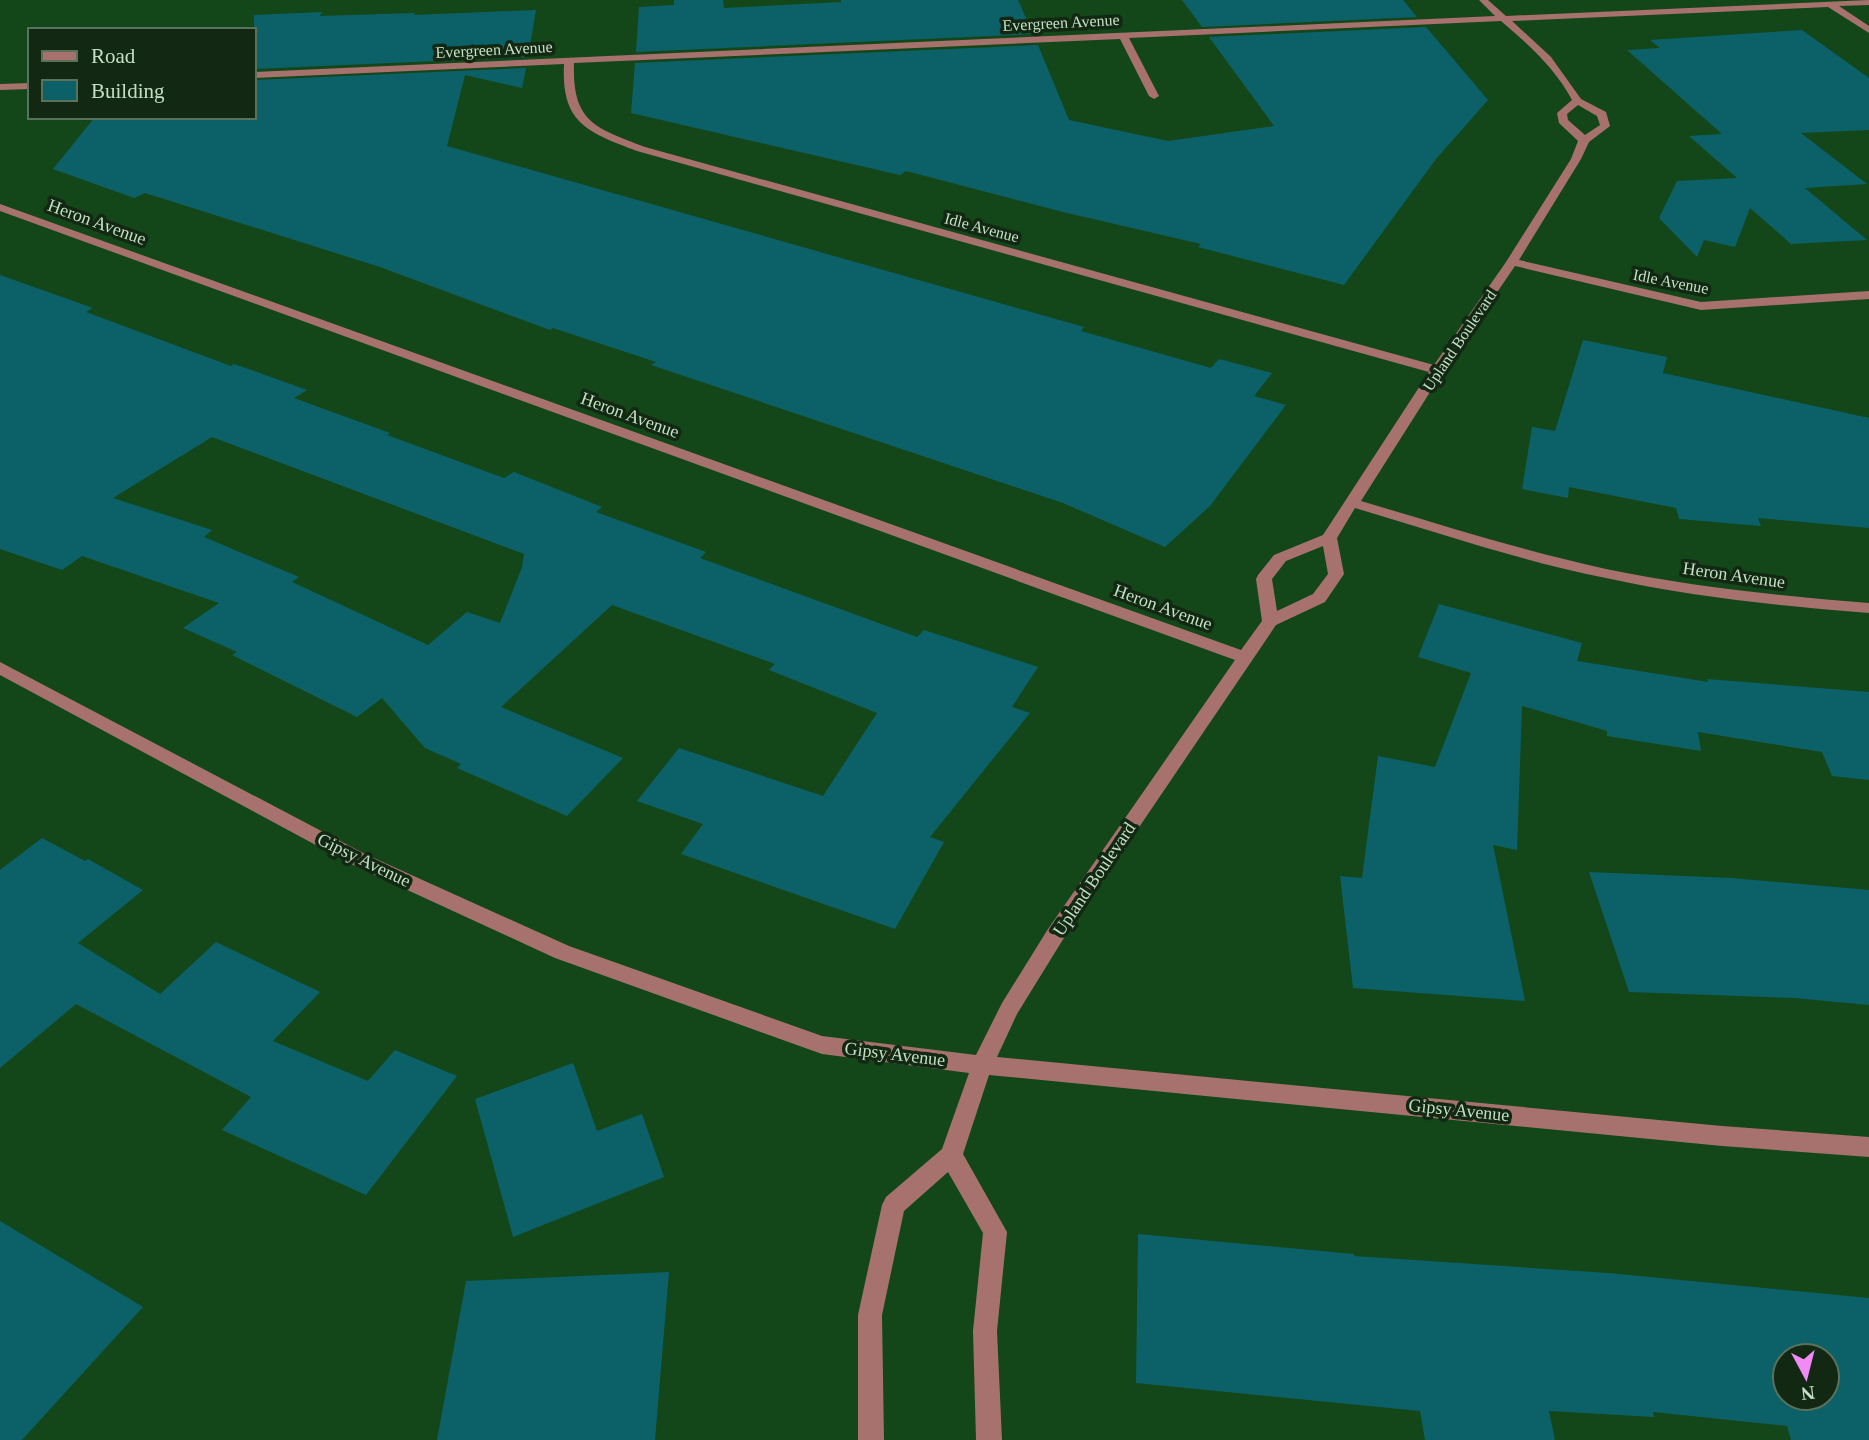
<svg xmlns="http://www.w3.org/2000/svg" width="1869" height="1440" viewBox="0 0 1869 1440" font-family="Georgia,serif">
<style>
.building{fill:#0c6169;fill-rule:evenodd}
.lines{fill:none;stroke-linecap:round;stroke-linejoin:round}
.minor{fill:#a7726d;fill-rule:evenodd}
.labels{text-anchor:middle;stroke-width:7;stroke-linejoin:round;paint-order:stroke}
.far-street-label{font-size:16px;fill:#c5dfc5;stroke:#122813}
.street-label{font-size:18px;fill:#c5dfc5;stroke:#122813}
</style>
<rect width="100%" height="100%" fill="#134719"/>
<path class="building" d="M674,0H723L724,8L841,2V0H1018L1033,34L636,52L639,7L674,5Z
M1182,0H1403L1417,17L1202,27Z
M536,10L528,57L254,69V15L322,12L320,16L415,13L414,15Z
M1426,27L1488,100L1436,159L1344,285L1198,247L1201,244L1063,212L906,171L900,175L631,113L635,63L1038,45L1069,120L1168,141L1274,126L1209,37Z
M1802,30L1869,78V130L1801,133L1867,184L1805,188L1867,240L1791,244L1750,208L1735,247L1704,240L1697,257L1659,218L1677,181L1737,178L1689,136L1722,134L1627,50L1660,48L1650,40Z
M526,68L522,88L465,75L447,146L1084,327L1081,331L1211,368L1219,359L1272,373L1254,396L1286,405L1210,506L1165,547L1063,503L651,365L656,362L553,328L550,330L380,267L145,193L134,198L53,169L95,117H254V80Z
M0,275L93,308L86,312L231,366L234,364L307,390L294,398L390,433L387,435L504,478L514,472L602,507L596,512L706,552L700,558L917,637L924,630L1038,667L1012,707L1030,713L930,837L944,842L895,929L681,854L703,824L637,801L679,748L823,796L877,713L769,670L775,664L612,605L501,707L623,758L567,816L457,768L461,764L425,748L382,698L357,717L232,655L237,652L183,628L219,603L82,556L62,570L0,549ZM212,437L524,554L522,567L500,623L467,612L428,645L292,582L299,577L204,537L212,530L113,498Z
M1583,340L1667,357L1663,373L1869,418V528L1758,518L1761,526L1679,519L1676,508L1569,487L1568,498L1522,489L1532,427L1555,431Z
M1439,604L1582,643L1577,661L1708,682L1707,679L1869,692V780L1832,776L1822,752L1698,732L1701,751L1607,736V731L1522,706L1517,850L1493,845L1525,1001L1353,988L1340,876L1362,878L1378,756L1435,767L1471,673L1418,657Z
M42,838L85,861L88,859L143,890L78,943L160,994L216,942L320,992L273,1041L368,1081L395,1050L457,1076L366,1195L222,1130L251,1097L76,1004L0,1068V870Z
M1589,872L1731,878L1869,890V1005L1795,998L1629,992Z
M573,1063L597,1131L642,1114L664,1177L513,1237L475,1099Z
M0,1221L143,1307L22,1440H0Z
M1138,1234L1354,1254V1256L1608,1273L1869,1298V1440H1791L1787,1426L1653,1412L1654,1417L1549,1411L1555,1440H1425L1420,1411L1136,1383ZM1785,1356H1827V1398H1785Z
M669,1272L655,1440H437L466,1281Z"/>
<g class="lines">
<path class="minor" d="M1479,0H1488L1506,16L1869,0V5L1839,6L1869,26V33L1828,7L1512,21L1551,57L1581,99L1606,112L1610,126L1589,142L1581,159L1519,260L1701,302L1869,291V299L1701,310L1515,266L1444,370L1361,501C1442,525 1523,551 1606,569C1693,587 1781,596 1869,603V613C1781,606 1693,597 1606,578C1521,561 1439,533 1355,508L1337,538L1344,574L1325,602L1276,625L1062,941L1017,1014L997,1057L1722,1126L1869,1137V1157L1722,1146L989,1075L963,1154L1007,1232L997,1331L1002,1440H976L973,1331L983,1233L948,1172L904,1211L882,1315L884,1440H858V1315L882,1205L886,1197L942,1149L969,1073L822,1054L555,958L351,864L0,675V662L365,854L569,946L822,1036L976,1055L1002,1003L1048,929L1235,660L0,211V204L1241,650L1262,621L1256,579L1258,575L1274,555L1323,535L1429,372L637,151C587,132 561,123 564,64L254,78V72L1495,16ZM1501,21C1529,45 1555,68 1572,100L1557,113L1559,123L1578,141L1571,159L1506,262L1434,365L645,147C595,128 572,122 574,63L1120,39L1149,96L1154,99L1159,96L1129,38ZM1578,105L1597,116L1600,125L1585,135L1568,120L1567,114ZM1323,546L1328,574L1313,594L1277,611L1272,579L1286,561Z
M30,83V89L0,90V84Z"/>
</g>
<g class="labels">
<g class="far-street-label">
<text transform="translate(1061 22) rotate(-3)" y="6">Evergreen Avenue</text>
<text transform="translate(494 49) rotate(-3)" y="6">Evergreen Avenue</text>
<text transform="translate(982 227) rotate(15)" y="6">Idle Avenue</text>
<text transform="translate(1671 281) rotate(11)" y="6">Idle Avenue</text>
<text transform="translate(1459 340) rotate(-56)" y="6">Upland Boulevard</text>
</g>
<g class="street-label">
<text transform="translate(97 222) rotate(20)" y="6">Heron Avenue</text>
<text transform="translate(630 415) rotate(20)" y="6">Heron Avenue</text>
<text transform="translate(1734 575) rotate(8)" y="6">Heron Avenue</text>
<text transform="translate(1163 607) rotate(20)" y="6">Heron Avenue</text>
<text transform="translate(364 860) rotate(26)" y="6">Gipsy Avenue</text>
<text transform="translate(1094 879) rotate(-56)" y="6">Upland Boulevard</text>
<text transform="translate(895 1054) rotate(7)" y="6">Gipsy Avenue</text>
<text transform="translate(1459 1110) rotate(6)" y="6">Gipsy Avenue</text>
</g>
</g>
<rect x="28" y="28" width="228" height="91" fill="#122813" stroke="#5a715a" stroke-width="2"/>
<rect x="42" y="51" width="35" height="10" fill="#a7726d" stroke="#5a715a" stroke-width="2"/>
<text x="91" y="63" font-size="21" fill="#c5dfc5">Road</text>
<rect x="42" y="80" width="35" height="21" fill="#0c6169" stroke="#5a715a" stroke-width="2"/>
<text x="91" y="98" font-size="21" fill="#c5dfc5">Building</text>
<g transform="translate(1806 1377) rotate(173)"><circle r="33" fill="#122813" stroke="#5a715a" stroke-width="2"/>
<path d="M0-5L12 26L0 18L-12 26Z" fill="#f08bf6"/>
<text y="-10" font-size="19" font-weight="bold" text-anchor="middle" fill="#c5dfc5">N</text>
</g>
</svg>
